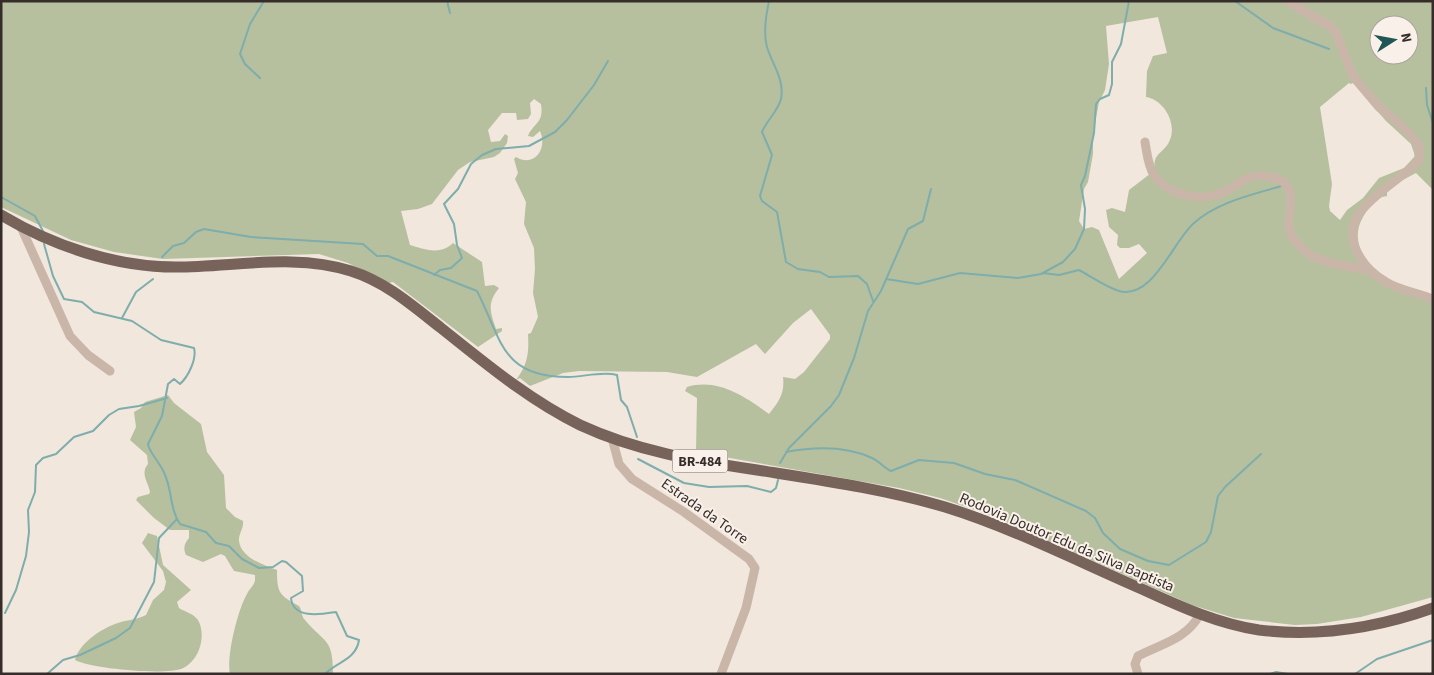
<svg xmlns="http://www.w3.org/2000/svg" width="1434" height="675" viewBox="0 0 1434 675" font-family="'Source Sans 3',sans-serif">
<style>
.green{fill:#b6c09e;fill-rule:evenodd}
.lines{fill:none;stroke-linecap:round;stroke-linejoin:round}
.stream{stroke:#7dadac;stroke-width:2}
.minor{stroke:#c9b6a9;stroke-width:9}
.major{stroke:#78635b;stroke-width:11}
.labels{text-anchor:middle;stroke-width:4;stroke-linejoin:round;paint-order:stroke}
.shield{fill:#f9f1e9;stroke:#706763;stroke-width:1}
.shield-label{font-size:14px;font-weight:bold;fill:#362c29}
.street-label{font-size:15px;fill:#362c29;stroke:#f9f1e9}
</style>
<rect width="100%" height="100%" fill="#f1e7dd"/>
<path class="green" d="M1,1H1433V190L1416,173L1395,184L1387,191V196C1373,198 1370,206 1363,217C1350,239 1363,262 1382,277C1391,284 1421,291 1433,296V597L1361,617L1317,624L1295,625L1234,618L1192,605L995,517L940,498L899,488L696,452L697,398L685,391L687,387C718,378 744,396 769,414C779,402 785,393 783,377L795,379L804,372L830,339V335L811,309L793,323L765,354L756,344L697,377L667,372L579,371L563,373L530,386L520,378L516,380C528,364 529,353 528,334L531,333L538,317L533,293L535,269L534,248L524,224L526,202L515,179L518,173L514,159L516,157C534,168 548,149 540,131L533,137L528,136C534,122 544,124 541,104L534,99L530,103L531,114L528,119L517,120L516,113H502L488,130L491,142L500,141L505,134L508,136L507,143L500,153L494,157L470,162L458,170L432,204L418,209L401,211L410,245C426,250 441,255 453,243L482,262L485,286L494,285L499,288C487,303 490,311 496,329L502,328V331L478,347L393,282L389,283L348,263L319,254L163,259L114,252L71,240L1,207ZM1158,17L1167,53L1153,56L1147,71L1146,97C1165,100 1179,126 1168,144C1161,154 1152,155 1155,170L1129,190L1125,212L1112,208L1106,210L1109,227L1118,235L1117,245L1120,248H1129L1139,244L1147,253L1119,279L1099,230L1092,227L1084,229L1079,221L1084,189L1088,182L1093,154V134L1099,102L1105,90L1109,64L1106,26ZM1379,25H1409V55H1379ZM1349,83L1351,84L1353,83L1386,121L1411,144L1415,156L1404,168L1379,178L1363,198L1347,210L1340,220L1330,211L1329,206L1332,184L1320,107Z
M168,395L174,403L201,424L207,452L224,475L226,508L235,517L243,521C244,528 238,535 239,541C241,558 264,565 277,570C277,593 279,595 299,606C302,610 301,616 305,620C325,644 333,637 333,674H230C226,657 238,609 247,594C249,589 253,587 255,581V575L234,571L225,556L221,554L203,562L186,555C183,548 184,544 189,538V530H170L154,518L136,500L138,497L149,494L150,492C148,481 140,474 148,464L147,455L130,440L136,427L134,412L141,408L145,402Z
M148,533L157,536L163,565L191,590L177,602L179,608C185,612 193,613 198,620C207,636 199,662 181,669C164,675 92,669 75,660C79,644 99,630 115,624C125,620 136,620 146,615L153,600L164,590L166,582L163,571L142,543Z"/>
<g class="lines">
<path class="stream" d="M447,1L450,13
M769,1C766,15 763,33 767,47C772,64 785,80 781,99C778,111 767,120 762,132L772,155L760,196L762,201L777,212L786,262L798,269L820,272L829,277L858,276L867,284L873,301
M1235,1L1273,28L1329,49
M260,78L245,64L240,54L250,24L264,1
M1426,88L1427,105L1433,123
M1,197L35,216L44,233
M44,244L53,276L64,299L82,302L94,312L132,321L161,340L194,348C197,359 188,377 180,384L174,379L168,384L162,416L148,444C148,451 162,465 165,475C172,490 170,510 180,524L206,532L216,543L229,546L242,559L259,568L273,567L282,561L286,562L302,576L303,591L291,598C293,620 323,614 336,612L347,636L359,640C356,660 336,662 325,674
M162,257L173,246L184,243L196,232L204,229L251,237L363,244L377,256H388L477,291C502,340 501,377 568,377C583,377 602,371 617,375L621,400L627,407L637,437
M1043,273L1059,275L1079,270C1092,277 1104,286 1119,291C1153,300 1173,241 1194,223C1217,202 1252,195 1281,186
M434,275L440,270L451,268L462,258L457,245L454,224L444,204L458,189L471,164L482,155L496,149L529,146L555,132L567,120L594,85L608,61
M886,279L918,284L960,273L1018,278L1041,274L1063,262L1075,249L1084,229L1085,209L1081,185L1085,176L1094,133L1096,104L1100,99L1109,95L1112,84V62L1121,44L1129,1
M122,318L136,292L153,279
M786,452C813,447 846,446 872,458C879,461 884,468 891,471L919,460L954,463L985,474L1015,480L1086,511L1095,518L1103,533L1120,549L1148,561L1169,565L1206,542L1211,532L1218,496L1225,487L1261,454
M638,459L684,483L709,487L747,486L771,492L776,488L778,480
M780,463L789,448L831,406L839,395L854,358L868,311L881,291L908,229L923,221L931,189
M5,613L16,590L26,556L29,532L28,510L35,492L36,465L43,458L56,454L74,437L93,431L109,415L119,409L139,406L167,398
M47,674L63,660L80,655L116,638L130,628L154,582L159,538L177,519
M1270,674L1276,672L1288,674
M1355,674L1377,659L1433,640
M1431,674L1433,673"/>
<path class="minor" d="M1287,1L1330,26L1336,33L1353,76L1379,107L1404,128L1419,145V161C1400,179 1377,191 1361,211C1340,237 1362,268 1386,282C1399,290 1418,293 1433,299
M1145,142C1147,153 1148,166 1154,175C1168,195 1197,201 1219,194C1240,187 1244,171 1271,177C1302,184 1287,208 1289,227C1290,237 1301,249 1309,254C1327,265 1351,266 1371,271
M21,227L70,336L88,355L110,371
M612,438L619,464L632,479L684,512L749,559L755,568L746,608L721,674
M1138,674L1135,664L1138,656C1161,644 1187,639 1200,614"/>
<path class="major" d="M1,215C53,246 115,267 176,267C234,267 295,253 351,271C386,282 413,306 441,328C485,363 529,400 580,425C636,451 696,461 757,470C820,480 884,489 945,507C1013,528 1079,562 1144,590C1181,607 1219,624 1259,630C1318,637 1377,628 1433,608"/>
</g>
<g class="labels">
<rect class="shield" x="672.5" y="449.5" width="55" height="23" rx="4"/>
<g class="shield-label">
<text x="700" y="466">BR-484</text>
</g>
<g class="street-label">
<text transform="translate(705 511) rotate(35)" y="5">Estrada da Torre</text>
<text transform="translate(1067 542) rotate(23)" y="5">Rodovia Doutor Edu da Silva Baptista</text>
</g>
</g>
<rect width="1434" height="675" fill="none" stroke="#362c29" stroke-width="5"/>
<g transform="translate(1394 40) rotate(79)"><circle r="24" fill="#f9f1e9" stroke="#aba29c"/>
<path d="M0-4L9 19L0 12L-9 19Z" fill="#205656"/>
<text y="-8" font-size="14" font-weight="bold" text-anchor="middle" fill="#362c29">N</text>
</g>
</svg>
